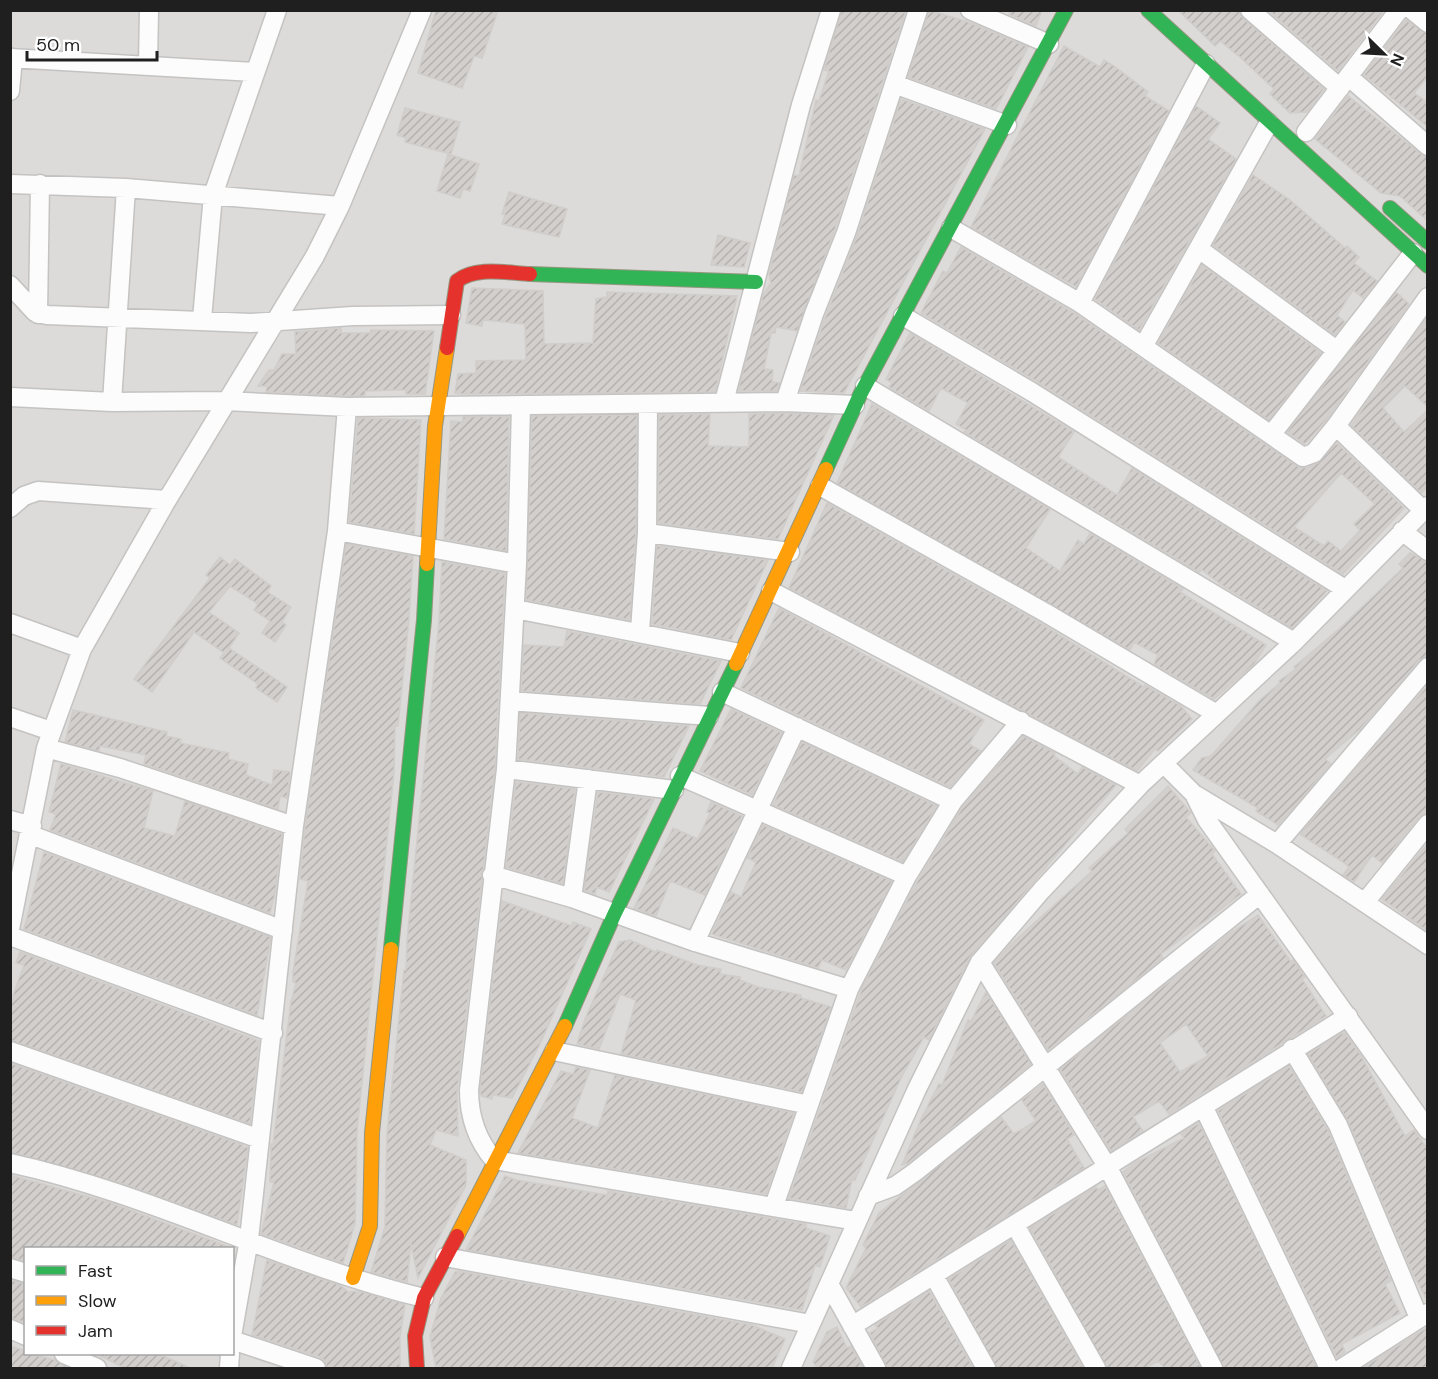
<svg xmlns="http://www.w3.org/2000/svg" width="1438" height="1379" viewBox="0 0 1438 1379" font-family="'DM Sans',sans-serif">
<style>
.residential{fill:#dcdbd9;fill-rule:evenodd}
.building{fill:url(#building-hatch);stroke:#d0cdca;stroke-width:1.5;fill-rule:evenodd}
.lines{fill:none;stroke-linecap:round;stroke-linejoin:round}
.street-casing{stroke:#c4c3c2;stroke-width:21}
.fast-casing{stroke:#969681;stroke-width:16}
.slow-casing{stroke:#969681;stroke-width:16}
.jam-casing{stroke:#969681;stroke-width:16}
.street{stroke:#fcfcfc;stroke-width:18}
.fast{stroke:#30b455;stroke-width:14}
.slow{stroke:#ff9f0a;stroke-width:14}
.jam{stroke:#e5322d;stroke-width:14}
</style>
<defs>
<pattern id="building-hatch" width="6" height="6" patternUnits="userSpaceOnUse" patternTransform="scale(1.5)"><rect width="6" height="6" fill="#d2cfcd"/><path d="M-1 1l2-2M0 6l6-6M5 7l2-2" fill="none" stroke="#b4b1b0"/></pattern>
</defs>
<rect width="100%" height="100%" fill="#edebe8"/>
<path class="residential" d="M10,11H1427V1368H11ZM26,1248H232V1354H26Z"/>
<path class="building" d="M436,10H498L482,58L474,56L462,88L418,73Z
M842,10H906L835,229L797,331L776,327L775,333H771L764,369L773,370L772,382L780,383L777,391H738L763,295L771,283L769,274L794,175L799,176L816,100L819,101L829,71L824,70Z
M929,10L968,22L1028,47L996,109L908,77Z
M1010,10H1042L1036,26L1009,14Z
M1178,10H1239L1243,18L1324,89L1307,112L1290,113L1270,94L1274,89L1241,58L1220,41L1215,46Z
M1268,10H1384L1338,71Z
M1406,20L1428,34V76L1414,93L1428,103V127L1364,75Z
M1064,46L1100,67L1104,60L1114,66L1148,92L1145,96L1169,111L1076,287L971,227Z
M1348,96L1421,154L1428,157V221L1400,196L1381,193L1315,139Z
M901,99L985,129L844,393L800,391L825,318L857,236Z
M1196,106L1220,123L1208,139L1236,159L1139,330L1095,299Z
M405,108L460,122L451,154L405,142L406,138L397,135Z
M448,154L479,164L470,191L463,189L460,198L437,191Z
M1253,175L1290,200L1345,248L1347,246L1359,257L1354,263L1377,281L1363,298L1353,290L1337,315L1345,322L1335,335L1213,245Z
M509,192L567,209L559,237L502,224L505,215L502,214Z
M718,235L750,243L744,267L711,265Z
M961,247L1074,313L1297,466L1306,468L1318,463L1337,443L1404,508L1343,574L1038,382L921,313L943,271L947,273ZM1341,473L1375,504L1354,524L1360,530L1341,551L1328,541L1324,546L1294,527Z
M1202,265L1321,353L1269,420L1158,343Z
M472,288L543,291L544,344L593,343L596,299L607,297V292L737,296L715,392L462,394L455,393L458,374L476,373V361L526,360L525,324L483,320L482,326L466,323Z
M1396,292L1409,304L1327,419L1305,444L1287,432Z
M1427,318L1428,407L1405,386L1383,408L1404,432L1428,410V487L1421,493L1351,425Z
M341,328V333H370L371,330L434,331L425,394H406V390H394L365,391V396H347L266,392L267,386H258L269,370H274L282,354H296L295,332Z
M910,333L1074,432L1058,457L1081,472L1117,495L1132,468L1327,591L1292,628L1223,586L1202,570L1199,572L964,432L966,430L956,424L968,403L941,388L929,411L889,387L892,383L886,379Z
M872,404L1050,509L1026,548L1060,571L1078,540L1084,544L1090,533L1183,589L1180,592L1266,645L1254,664L1214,699L1154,664L1158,655L1134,642L1130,650L837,483Z
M785,413L834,415L778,539L658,523L659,415L710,414L708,446L749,447V414Z
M637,415L636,533L630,620L526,600L532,416Z
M509,416L506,551L444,539L451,421L463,422V417Z
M358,418L421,420L414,534L349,522Z
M827,503L1040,623L1144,687L1145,685L1181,706L1192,719L1158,751L1155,749L1137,771L789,588Z
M346,544L413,556L409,619L398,726H395L394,772L357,1131L355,1224L343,1263L261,1234L274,1182H270L271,1144H273L291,1002L296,983L293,982V972L308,881L300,879L305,827Z
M657,546L768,560L731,640L652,624Z
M1410,553L1428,562V656L1419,660L1360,729L1325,759L1331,764L1278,825L1256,811L1258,808L1193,770L1202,758L1211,756L1259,701L1280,683L1279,681L1296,669L1294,667L1339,629L1403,568L1399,564Z
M220,557L230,565L235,559L271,586L267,592L291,607L282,622L286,625L275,642L262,633L270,621L254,610L258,604L230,586L209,612L239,633L229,648L287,687L277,702L256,688L258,684L220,658L224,653L194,632L152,692L134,679L210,578L206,575Z
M442,562L505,573L495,768L457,1092L458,1136L436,1130L430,1145L466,1160V1185L418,1278L411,1244L407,1282L371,1272L385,1227L387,1134L404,970H406L407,940L439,622Z
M779,608L984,720L969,744L981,751L950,787L741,688Z
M567,631L721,661L700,704L521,691L524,645L564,647Z
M1428,685V813L1419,817L1382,863L1372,855L1354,882L1343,875L1349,867L1346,864L1300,834Z
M731,709L782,733L752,795L700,771Z
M73,710L167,732L166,736L181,739L180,743L229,753L228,759L248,764L246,775L272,785L274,770L290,772L287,798L280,796L278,809L144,764L146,755L100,746L99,751L65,742Z
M520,713L689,726L664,777L518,759Z
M1023,736L1055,753L1054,756L1078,774L1082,767L1116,785L970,957L929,1040L924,1037L902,1076L855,1180L852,1179L846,1208L789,1198L862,988L917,882L962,808Z
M802,742L937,806L903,862L773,805Z
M61,764L153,791L144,828L175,836L185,801L282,834L275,894L270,913L50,830L56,814L49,812Z
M516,782L575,789L563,884L506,867Z
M1168,786L1191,813L1186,817L1215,851L1212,854L1241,894L1161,954L1163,958L1048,1050L994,963L1011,944L1092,871L1089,868L1128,833L1125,829Z
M598,792L654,799L609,892L597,887L595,894L584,890Z
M711,802L742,816L705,895L670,881L656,916L634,908L673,828L698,839L710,813L707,812Z
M763,825L892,881L846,970L822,960L818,968L712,934L731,892L741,897L756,862L747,858Z
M1428,843V931L1382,899Z
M44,852L271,937L257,1015L24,929Z
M502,901L572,926L573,922L591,929L540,1044L512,1098L493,1095L492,1099L481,1096L480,1090Z
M1258,915L1291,962L1293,960L1305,977L1302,979L1326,1016L1169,1114L1159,1101L1133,1117L1143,1131L1111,1151L1060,1069L1230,933ZM1186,1024L1208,1056L1180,1072L1160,1043Z
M630,940L656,952L657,950L697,965L721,969L720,974L740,977V980L758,987L801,995V998L831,1007L802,1092L621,1054L636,1000L620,994L599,1049L577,1044L585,1019L619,942Z
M20,952L259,1041L250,1124L10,1040V1004L24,965L16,963Z
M986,992L1031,1064L908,1163L902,1165L921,1119L939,1084L942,1085L968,1020L971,1021Z
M1344,1032L1360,1054L1405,1136L1414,1130L1428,1150V1302L1414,1276L1348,1121L1308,1054Z
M10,1063L243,1145L242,1148L248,1147L237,1225L118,1182L10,1152Z
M1289,1066L1328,1130L1391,1281L1385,1284L1400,1313L1342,1344L1345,1352L1337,1358L1218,1111Z
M576,1067L590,1070L572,1118L598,1128L615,1075L794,1113L766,1194L518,1153L561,1071L573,1074Z
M1043,1084L1074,1135L1067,1139L1084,1168L861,1307L846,1288L866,1248L863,1245L879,1213L1001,1117L1014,1134L1036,1121L1022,1100Z
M1199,1123L1317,1368H1224L1123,1172L1135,1163L1184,1138L1181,1134Z
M10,1175L111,1203L232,1248H26V1261L10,1257Z
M505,1176L516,1180L607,1195L608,1191L806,1224V1228L830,1236L820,1267L815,1265L802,1310L466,1250Z
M1105,1186L1201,1368H1164L1159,1361L1145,1368H1107L1030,1228L1096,1187L1098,1190Z
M1011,1240L1083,1368H997L949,1279Z
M267,1260L340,1285L348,1292L359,1291L405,1304L400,1337V1368H327L325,1361L320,1357L252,1335Z
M458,1271L752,1325L785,1339L772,1368H436L430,1337L441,1298L455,1272Z
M10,1280L26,1284V1323L10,1318Z
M929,1291L973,1368H887L870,1333L878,1328L875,1325Z
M837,1327L847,1348L851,1346L863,1368H817L813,1362L827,1332Z
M1428,1327V1368H1362Z
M10,1346L26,1351V1353L55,1360L69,1368H10Z
M94,1353H157L190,1368H125Z"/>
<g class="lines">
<defs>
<path id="street" d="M970,10L1049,44
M1250,10L1340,88
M1412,10L1428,23
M10,58L254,72
M148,65L149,10
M1349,77L1428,146
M894,84L1007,125
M10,91L13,58
M1306,132L1399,10
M10,184L126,188L340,206
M951,228L1080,303L1303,457L1314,453L1336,426L1428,297
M1199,249L1335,349
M10,285L35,312L47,315L251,323L353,316L451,315
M1080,303L1206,64
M38,314L40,184
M903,316L1032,392L1345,589
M202,319L213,195L277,10
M1144,345L1269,123
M865,386L1294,642
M10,397L112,402L226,401L347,407L785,402L855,405
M112,402L126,188
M724,402L801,105L831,10
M785,402L814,314L846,233L918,10
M521,406L517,564L506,769L469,1090C469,1117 477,1140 494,1160L856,1221
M1336,426L1423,510
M1271,435L1413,253
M820,486L1046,613L1215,713
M10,508L24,496L38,491L167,500
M337,531L517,564
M1402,531L1428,551
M647,533L790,552
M771,591L1140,785
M515,609L740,653
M10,623L82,649
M640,631L647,533L648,405
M722,692L953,801L907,876L849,989L774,1206
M510,701L709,716
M10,717L51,731
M46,748L120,768L294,826
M1164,764L1194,794L1277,844L1428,945
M506,769L674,790
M680,776L907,876
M1194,794L1207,820L1428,1130
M953,801L1021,721
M10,820L32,826
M31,835L283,930
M1277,844L1428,667
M492,875L572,898L695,942L849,989
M572,898L588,779
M1365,902L1428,824
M10,929L46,748L82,649L167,500L315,256L340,206L422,10
M10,936L273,1033
M695,942L797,727
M980,962L1107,1166L1213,1368
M1292,1049L1338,1125L1419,1318
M10,1051L260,1139
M554,1051L809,1105
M1204,1108L1329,1368
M10,1163C152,1194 283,1264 424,1298
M868,1196L895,1186L915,1172L1260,894
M1015,1225L1096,1368
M445,1257L811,1324
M10,1268L26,1273
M934,1276L986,1368
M829,1284L876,1368
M852,1326L1348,1016
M10,1329L26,1336
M232,1336L249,1239L294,826L337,531L347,407
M232,1340L316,1368
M64,1354L97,1368
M229,1368L230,1354
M791,1368L917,1089L980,962L1041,891L1140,785L1294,642L1428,506
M1342,1368L1428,1313"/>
<path id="fast" d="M1148,10L1428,266
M1390,208L1428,242
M530,274L756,282
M826,469L860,395L1066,10
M391,949L424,620L427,564
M565,1026L614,915L736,664"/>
<path id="slow" d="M427,564L435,426L447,348
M736,664L826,469
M457,1236L565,1026
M353,1278L370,1226L372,1133L391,949"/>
<path id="jam" d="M447,348L457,281C476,266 507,273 530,274
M417,1368L415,1336L424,1298L457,1236"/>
</defs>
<use href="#street" class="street-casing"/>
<use href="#fast" class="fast-casing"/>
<use href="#slow" class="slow-casing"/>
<use href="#jam" class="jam-casing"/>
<use href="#street" class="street"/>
<use href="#fast" class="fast"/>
<use href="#slow" class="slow"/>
<use href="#jam" class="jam"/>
</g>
<rect width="1438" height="1379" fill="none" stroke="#1f1f1f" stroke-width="24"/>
<rect x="24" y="1247" width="210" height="108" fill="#ffffff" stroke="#a5a5a5" stroke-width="1.5"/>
<rect x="36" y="1266" width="30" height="9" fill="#30b455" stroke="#a5a5a5" stroke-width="1.5"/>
<text x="78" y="1277" font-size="18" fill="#1f1f1f">Fast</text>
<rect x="36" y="1296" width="30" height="9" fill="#ff9f0a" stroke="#a5a5a5" stroke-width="1.5"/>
<text x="78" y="1307" font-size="18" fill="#1f1f1f">Slow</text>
<rect x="36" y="1326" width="30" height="9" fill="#e5322d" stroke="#a5a5a5" stroke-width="1.5"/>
<text x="78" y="1337" font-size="18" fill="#1f1f1f">Jam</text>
<g transform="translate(1384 54) rotate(114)" stroke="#ffffff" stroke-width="4.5" paint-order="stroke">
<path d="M0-4.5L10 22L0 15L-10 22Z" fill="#1f1f1f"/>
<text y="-9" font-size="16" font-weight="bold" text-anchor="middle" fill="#1f1f1f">N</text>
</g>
<path d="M27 51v9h130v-9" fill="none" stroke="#1f1f1f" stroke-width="3"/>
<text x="36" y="51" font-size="18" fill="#1f1f1f" stroke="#ffffff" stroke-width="4.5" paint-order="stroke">50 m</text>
</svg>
